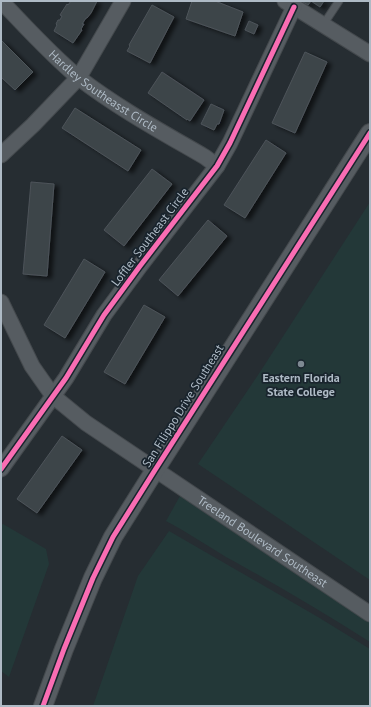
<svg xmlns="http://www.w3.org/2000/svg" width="371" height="707" viewBox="0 0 371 707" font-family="'PT Sans',sans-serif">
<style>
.green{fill:#233838}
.building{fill:#3e4449;stroke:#4d545a;filter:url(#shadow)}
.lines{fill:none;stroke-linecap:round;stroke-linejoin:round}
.service-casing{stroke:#44494d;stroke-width:9}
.minor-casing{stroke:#44494d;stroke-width:17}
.tertiary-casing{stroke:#44494d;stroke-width:20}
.service{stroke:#565c61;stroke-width:7}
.minor{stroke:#565c61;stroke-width:15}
.tertiary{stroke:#565c61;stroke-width:18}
.cycleway-casing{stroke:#19242d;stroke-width:8}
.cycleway{stroke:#f96db3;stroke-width:5}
.poi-dot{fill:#7e8992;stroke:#19242d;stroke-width:1.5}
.labels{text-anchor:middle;stroke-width:3.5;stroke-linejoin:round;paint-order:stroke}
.street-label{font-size:12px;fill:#aebac5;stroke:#19242d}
.poi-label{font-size:12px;font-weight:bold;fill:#aebac5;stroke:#19242d}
</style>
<defs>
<filter id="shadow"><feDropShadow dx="4.5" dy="2.5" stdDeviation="2" flood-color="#0009"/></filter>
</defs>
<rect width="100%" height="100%" fill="#262d32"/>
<path class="green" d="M370,202V580L198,464L260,372Z
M180,496L370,622V642C323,612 275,584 226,557C206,545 187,532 166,521Z
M3,524L46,549L49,564L9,677L1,671V525Z
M169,531L318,617L370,649V706H93L138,576Z"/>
<path class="building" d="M71,1H97L91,13L87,18H86L82,24H84L81,29L82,30L73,43L54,31L57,25L56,24L58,20H60L62,16L60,15L67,4L68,5Z
M192,1H215L243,12L235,36L186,19Z
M301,1H324L320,7L311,1L308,5Z
M152,5L174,17L150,63L127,51L130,46L129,45Z
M249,21L258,25L254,34L245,30Z
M1,40L33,72L15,90L1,77Z
M305,52L327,62L295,133L272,123Z
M162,72L204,100L190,121L187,119V120L148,93Z
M211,104L224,110L219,124H217L214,130L201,124Z
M75,108L141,150L128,171L62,128Z
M266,140L286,153L245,218L224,205Z
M152,169L172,184L124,246L104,230Z
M31,182L54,184L47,276L23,274Z
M208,220L227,236L178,296L159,280Z
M84,259L105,272L65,338L44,325Z
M144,305L165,317L125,384L104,372Z
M62,436L82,450L37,513L17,499Z"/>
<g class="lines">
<defs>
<path id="service" d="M323,25L339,1"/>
<g id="minor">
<path id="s1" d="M1,1C26,27 51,55 79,78C118,108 162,132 205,157L217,166"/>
<path d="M285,1L370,54"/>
<path d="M1,155L33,125L79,77L123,1"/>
<path id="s2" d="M1,302L32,366L53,396L86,423L370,614"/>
<path d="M1,469L66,378L104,315L140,266L217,166L230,143L294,7"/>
</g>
<path id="tertiary" d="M43,706L64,649L93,578L113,537L155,470L370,133"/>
</defs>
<use href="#service" class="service-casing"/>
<use href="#minor" class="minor-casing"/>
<use href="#tertiary" class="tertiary-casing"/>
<use href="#service" class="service"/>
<use href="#minor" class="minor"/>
<use href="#tertiary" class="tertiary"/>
<defs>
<path id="cycleway" d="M1,469L66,378L104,315L140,266L217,166L230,143L294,7
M43,706L64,649L93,578L113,537L155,470L370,133"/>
</defs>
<use href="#cycleway" class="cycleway-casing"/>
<use href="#cycleway" class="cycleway"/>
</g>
<circle class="poi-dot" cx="301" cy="364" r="4"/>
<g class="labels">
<g class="street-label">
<text dy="4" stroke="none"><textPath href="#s1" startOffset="137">Hardley Southeasst Circle</textPath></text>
<text transform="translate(150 237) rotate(-53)" y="4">Loffler Southeast Circle</text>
<text transform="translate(183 406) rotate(-58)" y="4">San Filippo Drive Southeast</text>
<text dy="4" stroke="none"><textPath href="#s2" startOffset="363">Treeland Boulevard Southeast</textPath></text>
</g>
<g class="poi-label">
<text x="301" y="382">Eastern Florida<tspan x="301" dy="14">State College</tspan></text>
</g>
</g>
<rect width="371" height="707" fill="none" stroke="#aebac5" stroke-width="4"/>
</svg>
